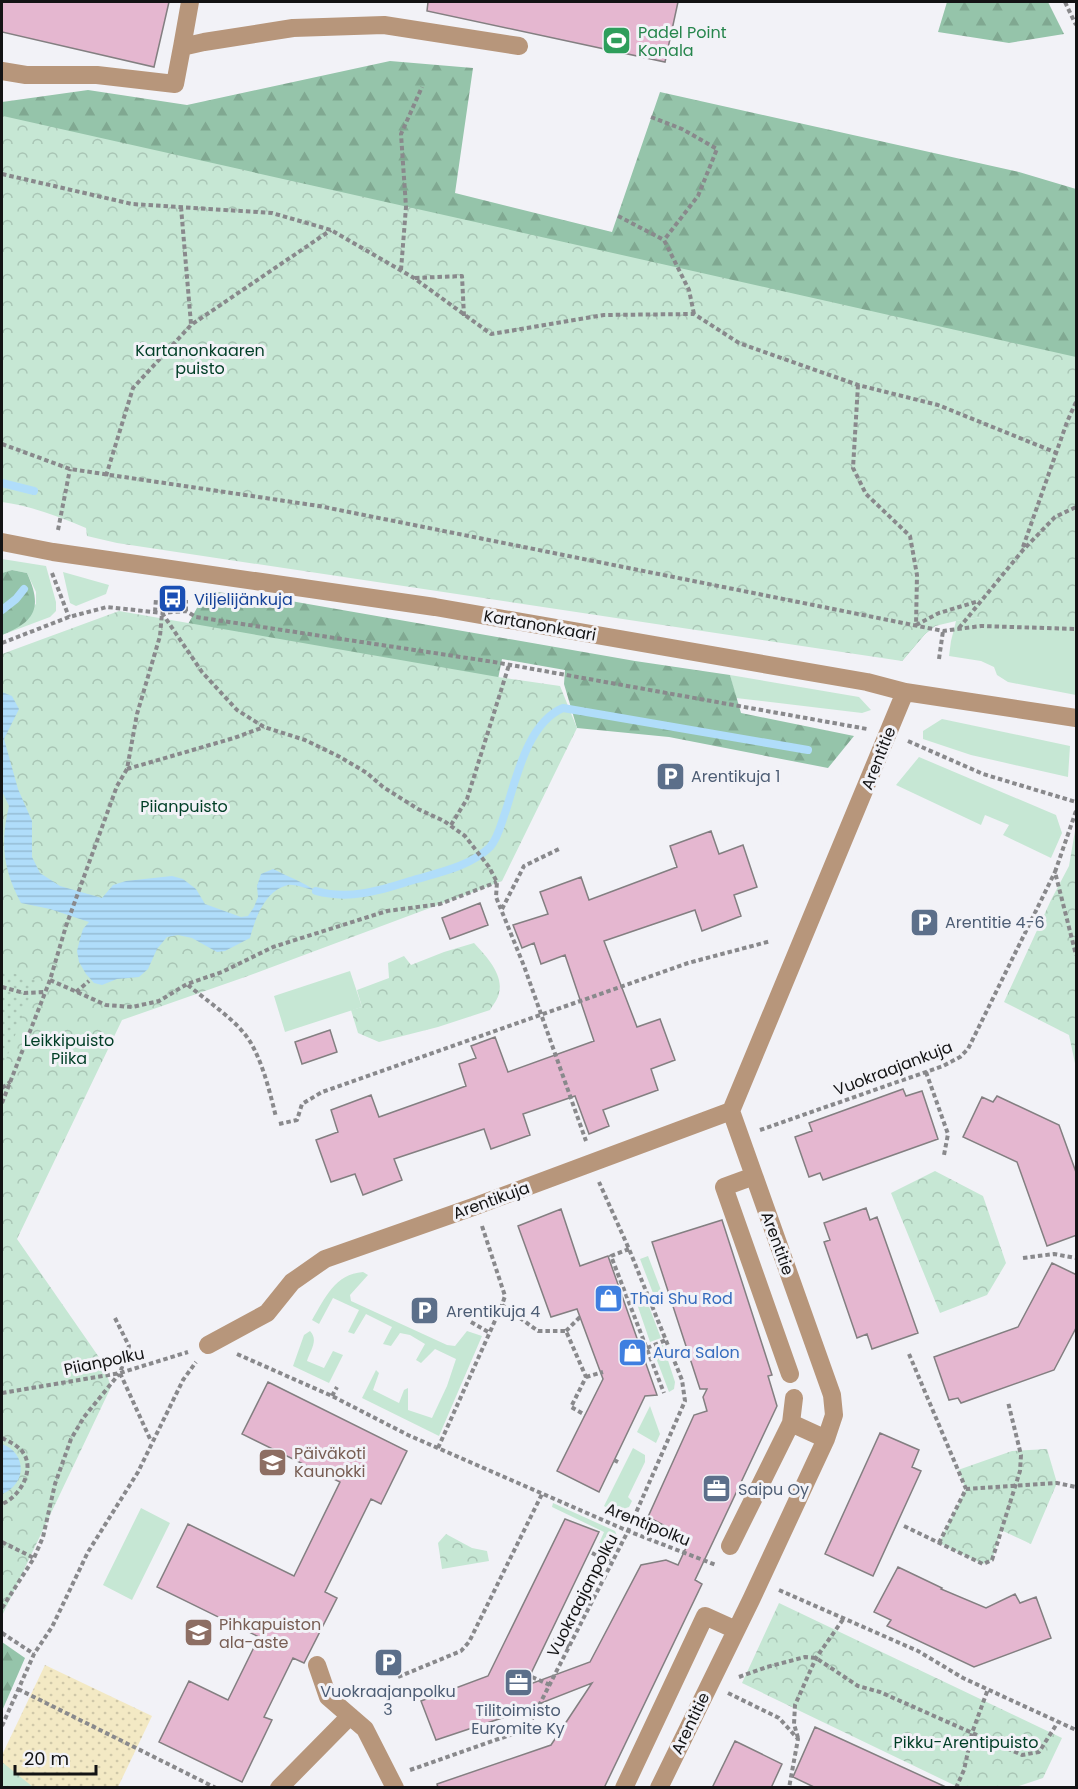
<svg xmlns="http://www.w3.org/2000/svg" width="1078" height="1789" viewBox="0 0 1078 1789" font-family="Poppins,sans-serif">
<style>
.grass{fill:#c6e7d4}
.forest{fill:url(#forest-firs)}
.sand{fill:url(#sand-dots)}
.park{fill:url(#park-crowns)}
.garden{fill:url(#garden-dots)}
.water{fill:url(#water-rules)}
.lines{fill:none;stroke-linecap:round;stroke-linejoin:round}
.stream{stroke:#b0ddfa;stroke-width:8}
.building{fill:#e5b7d0;stroke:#837f81;stroke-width:1.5}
.path{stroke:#89898c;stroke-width:4;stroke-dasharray:4.5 3;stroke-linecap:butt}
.minor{stroke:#b7967b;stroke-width:18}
.labels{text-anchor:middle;stroke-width:6;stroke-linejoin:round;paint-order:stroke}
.leisure-label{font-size:16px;fill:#27864d;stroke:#f2f2f7;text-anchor:start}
.park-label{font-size:16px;fill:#003e26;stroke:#f2f2f7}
.transit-label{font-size:16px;fill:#164399;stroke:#f2f2f7;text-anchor:start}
.street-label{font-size:16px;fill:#131314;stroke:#f2f2f7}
.service-label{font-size:16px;fill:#4e5e75;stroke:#f2f2f7;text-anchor:start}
.shop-label{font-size:16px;fill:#366cbe;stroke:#f2f2f7;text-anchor:start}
.education-label{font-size:16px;fill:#785e54;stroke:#f2f2f7;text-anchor:start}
</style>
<defs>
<pattern id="forest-firs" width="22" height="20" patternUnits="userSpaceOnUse" patternTransform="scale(1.5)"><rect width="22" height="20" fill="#95c4aa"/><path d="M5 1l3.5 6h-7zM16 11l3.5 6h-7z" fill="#80a891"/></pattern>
<pattern id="sand-dots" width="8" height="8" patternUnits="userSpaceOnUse" patternTransform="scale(1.5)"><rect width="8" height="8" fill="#f3e9c4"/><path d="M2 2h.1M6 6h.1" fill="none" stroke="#cfc7a8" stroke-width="1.8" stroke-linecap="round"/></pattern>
<pattern id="park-crowns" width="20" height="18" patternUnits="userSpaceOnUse" patternTransform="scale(1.5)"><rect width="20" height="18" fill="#c6e7d4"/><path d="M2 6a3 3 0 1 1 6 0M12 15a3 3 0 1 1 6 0" fill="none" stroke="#a9c5b5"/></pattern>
<pattern id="garden-dots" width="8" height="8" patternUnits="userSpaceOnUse" patternTransform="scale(1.5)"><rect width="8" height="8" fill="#c6e7d4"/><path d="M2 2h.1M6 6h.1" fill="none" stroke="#a9c5b5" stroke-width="1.8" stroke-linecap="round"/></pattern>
<pattern id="water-rules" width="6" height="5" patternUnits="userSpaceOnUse" patternTransform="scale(1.5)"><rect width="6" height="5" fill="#b0ddfa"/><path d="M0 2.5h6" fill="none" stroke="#96bdd5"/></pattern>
</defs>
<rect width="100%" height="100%" fill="#f2f2f7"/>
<path class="grass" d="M1076,515V695L1008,682L997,675L994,667L981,661L949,656L951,641L956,621L981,617Z
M2,559L46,566L56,602V611L50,617L2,635L36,604V592L27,573L12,570L2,573Z
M63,572L109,585L106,594L76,606L70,603Z
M730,675L859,697L871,710L862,713L736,698Z
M942,719L1070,746L1068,777L971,755L923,739V731Z
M919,757L1056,815L1062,833L1051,858L1003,835L1009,825L985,815L981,825L896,785Z
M350,971L362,1007L285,1032L274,996Z
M648,1256L664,1298L656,1301L640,1259Z
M363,1272L368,1275L350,1295L351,1301L447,1345L455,1346L467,1331L482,1336L439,1436L362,1398L376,1370L379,1373L373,1390L399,1403L404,1390L408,1388V1410L432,1418L447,1386L456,1359L435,1349L421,1363L416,1360L425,1344L410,1335L400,1333L391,1346L383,1344L392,1327L366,1314L354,1334L348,1332L359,1310L333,1298L319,1324L312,1320C325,1298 335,1274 363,1272Z
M642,1299L648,1304L661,1338L650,1342L636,1301Z
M310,1331C319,1340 310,1351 307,1361L324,1368L333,1351L343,1355L329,1383L293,1366L304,1335Z
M663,1345L675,1382L674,1389L669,1392L653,1350Z
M650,1406L660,1434L656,1443L637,1432Z
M633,1448L645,1455V1462L628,1497L632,1501L629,1507L614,1512L604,1506Z
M553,1503L615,1531L618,1538L609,1555L597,1548L604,1532L552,1507Z
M141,1508L170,1523L132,1600L103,1585Z"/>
<path class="forest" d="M947,2H1048L1064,34L1009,43L938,32Z
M390,61L473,68L455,193L612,232L660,92L1019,172L1076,189V451L993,579L925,634L902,661L2,308V102L88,90L187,105Z
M12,570L27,573C42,606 37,621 2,635V573Z
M216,592L285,600L635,661L730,675L741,713L854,736L828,768L669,737L577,728L564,684L565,670L502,659L497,684L187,626L203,597Z
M2,1642L25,1658L2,1711Z"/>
<path class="sand" d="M45,1665L152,1716L118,1787H2V1755Z"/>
<path class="park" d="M2,113L3,116L1076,357V622L981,617L956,621L935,626L925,634L902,661L117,543L87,536L86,528C58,516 31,506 2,502Z
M119,611L498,677L560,686L577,728L502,881L245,977L122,1020L17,1239L103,1363L111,1387L2,1616V654Z
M1076,825V1068L1069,1035L1004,1002L1051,900L1069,866Z
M474,943C485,955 504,974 499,993C498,999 493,1005 490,1010L438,1027L379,1042L358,1033L351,1010L362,1007L357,990L389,978L388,963L404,956L411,965L444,952Z
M935,1171L983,1196L1006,1263L987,1295L940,1313L891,1193Z
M1047,1449L1057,1483L1031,1544L1001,1530L992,1560L983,1564L939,1543L966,1489L958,1470L1012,1451Z
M446,1534L472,1548L487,1551L489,1561L442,1569L438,1543Z
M779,1603L1062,1738L1043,1778L1016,1787H958L742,1683Z
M2,1762L33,1787H2Z"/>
<path class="garden" d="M2,970L36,980L2,1070Z"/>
<path class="water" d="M2,692L12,696L19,709L4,739L18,789L32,821V857L40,873L60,886L102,898L113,885L126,881L172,876L183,879L196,889L205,904L241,917L248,916L254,907L258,897L257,886L261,874L273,869C287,876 303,882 316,891C308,889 295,884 288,885C265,890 255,919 250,938L225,951L217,952L192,938L178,935L167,937L157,949L148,969L139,977L117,979L102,985L94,983L86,974L79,962L77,951L80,939L83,929L89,922L50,909L21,903C3,869 0,843 9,806L2,791Z
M2,1444C27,1453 27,1484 2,1494Z"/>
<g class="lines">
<path class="stream" d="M2,483L34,491
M2,610L16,599L24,589
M316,891C348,900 379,891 410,881C436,873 470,867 490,847C498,838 501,824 505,813C516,780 527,723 563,708L808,750"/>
</g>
<path class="building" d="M2,2H169L154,67L2,32Z
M428,2H678L665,62L427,11Z
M711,831L719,854L743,845L757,887L734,895L741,916L702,931L695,910L604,941L637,1027L660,1019L675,1060L651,1069L658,1090L603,1110L609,1126L589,1134L575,1096L523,1114L530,1135L491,1149L484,1129L394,1159L402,1180L363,1195L355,1174L331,1182L316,1140L338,1132L331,1110L371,1095L379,1117L466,1086L459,1064L476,1058L471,1046L495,1037L508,1072L594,1041L565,955L541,964L534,943L522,948L513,925L548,914L540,892L581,877L589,900L677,867L670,846Z
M480,903L488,925L450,939L442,918Z
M330,1030L337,1052L302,1064L295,1042Z
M903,1089L906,1096L922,1091L938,1139L823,1180L820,1173L809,1177L795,1137L812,1131L809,1123Z
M997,1096L1059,1125L1077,1175V1235L1047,1246L1017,1162L963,1137L982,1097L993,1102Z
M866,1208L870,1220L877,1217L918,1333L872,1349L867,1334L857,1338L824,1242L830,1240L824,1223Z
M561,1209L580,1266L608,1256L657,1395L645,1396L599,1492L557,1471L603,1379L577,1309L551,1317L518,1226Z
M722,1220L772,1375L768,1376L777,1406L695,1580L702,1584L604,1788H438L437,1784L551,1745L592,1683L508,1716L436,1740L421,1701L488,1676L565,1519L599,1532L525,1686L590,1662L641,1565L666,1560L678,1565L690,1539L648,1517L694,1415L707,1411L703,1397L707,1389H700L652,1242Z
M1052,1263L1077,1275V1326L1054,1370L961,1403L958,1398L949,1400L934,1357L1018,1327Z
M268,1382L407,1451L381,1504L371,1499L325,1592L337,1598L304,1663L293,1658L264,1717L272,1720L242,1782L159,1742L189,1681L228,1700L259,1637L157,1587L188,1524L294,1576L340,1482L242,1434Z
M880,1433L919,1450L912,1467L921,1471L873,1576L825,1554Z
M898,1567L942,1588L941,1589L986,1608L1015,1594L1020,1603L1036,1597L1051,1638L974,1667L887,1626L891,1620L874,1612Z
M815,1727L948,1788H816L793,1777Z
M735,1741L782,1764L771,1788H712Z"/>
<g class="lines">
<path class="path" d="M1065,2L1076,25
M651,117L682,129L717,149L698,196L664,240
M2,174L132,204L272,213L331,230L414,278L491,334L604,315L694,314L739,343L858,385L938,405L1057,453
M181,207L191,324
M618,216L664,240L689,290L694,314
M401,270L406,207L401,134L422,87
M415,278L462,276L464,316
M858,385L853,468L866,494L910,536L917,575L916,626
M2,444L70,469L319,506L943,631L981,626L1076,629
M106,476L133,388L191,325L331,230
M58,530L70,469
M1023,547L1067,422L1076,402
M52,573L69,617
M186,611V600
M155,612L156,598
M162,613L202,672L237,710L264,727L305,740L340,757L367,773L383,787L418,809L444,821L465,836L489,867L497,882L496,897L524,966L586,1141
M916,625L939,613L979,601
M959,628L1023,550L1055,517L1076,507
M2,643L69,617L107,607L162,613L186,611L196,617L494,662L867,729
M939,659L943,631
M908,741L983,774L1076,802
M127,769L234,738L264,727
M1076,811L1055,872L1076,955
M451,825L467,799L509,665
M502,909L524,866L559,849
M50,980L106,1005L132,1007L159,1001L187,984L222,972L273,947L387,911L440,904L497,882
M188,985C208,1002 240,1022 252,1045C264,1067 270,1093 276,1117
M2,987L24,993L45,992
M76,992L89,981
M926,1072L948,1134L944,1155
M2,1088L10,1082
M2,1103L50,980L66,926L117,786L127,769L137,714L160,636L162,613
M279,1124L297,1120L302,1104L322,1092L688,963L771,941
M760,1130L943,1066L960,1057L968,1049L1055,872
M482,1226L505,1296L502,1305L538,1331H566L586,1377L571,1407L585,1415
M629,1249L611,1256L664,1393
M1023,1258L1054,1254L1076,1258
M115,1318L129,1346L120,1373L151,1441
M471,1322L490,1333
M566,1331L580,1317
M647,1348L666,1340
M237,1354L332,1396L408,1435L628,1531L716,1565
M909,1354L966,1489
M586,1377L603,1372
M2,1393L120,1373L188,1352
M332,1396L337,1387
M2,1438C10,1442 19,1446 24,1454C35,1472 18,1498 2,1504
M438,1448L502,1305
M614,1460L618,1462
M904,1526L983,1564L992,1560L1020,1471L1021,1455L1008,1402
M2,1542L34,1558
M939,1543L966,1489L1057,1483L1076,1487
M592,1553L612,1562
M779,1590L918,1651L963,1678L1076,1730
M575,1597L590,1604
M2,1608L34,1558L43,1537L55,1484L71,1439L84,1417L119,1374
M2,1633L34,1654
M553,1640L569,1647
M398,1677L461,1651L469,1642L542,1494
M532,1677L550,1685
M739,1677L767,1667L805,1657L816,1658L858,1686L880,1692L1022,1755L1039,1752L1058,1722
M18,1689L216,1788
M728,1693L779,1718L798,1739L789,1788
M2,1726L34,1654L52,1627L88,1552L138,1472L183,1380L196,1362
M798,1738L794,1724L795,1705L816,1658L844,1618
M410,1770L527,1729L628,1531L685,1401L682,1380L629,1249L599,1182
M956,1788L964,1770L972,1733L988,1689"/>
<path class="minor" d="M182,47L190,2
M2,71L26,75H97L175,84L182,47L204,42L293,28L384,25L519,46
M2,542L53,552L435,607L867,682L905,692L1076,718
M754,1176L724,1187L790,1374
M208,1345L267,1313L292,1282L325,1259L473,1207L731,1111
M794,1398L791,1423L826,1439
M730,1546L791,1423
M317,1665L328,1697L365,1729L395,1788
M279,1788L350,1716
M624,1788L705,1616L736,1630
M659,1788L751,1600L826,1439L834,1415L832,1395L731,1111L905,692"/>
</g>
<defs>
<symbol id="stadium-square" viewBox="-11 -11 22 22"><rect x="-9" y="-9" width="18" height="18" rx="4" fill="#2e9e5b" stroke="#f2f2f7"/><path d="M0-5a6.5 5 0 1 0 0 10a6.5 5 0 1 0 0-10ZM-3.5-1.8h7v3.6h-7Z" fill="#fff"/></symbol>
<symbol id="bus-square" viewBox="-11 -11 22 22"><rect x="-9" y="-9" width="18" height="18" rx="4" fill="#1a4fb4" stroke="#f2f2f7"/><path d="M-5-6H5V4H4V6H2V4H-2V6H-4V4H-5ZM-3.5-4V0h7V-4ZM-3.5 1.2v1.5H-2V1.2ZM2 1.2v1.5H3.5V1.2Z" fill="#fff"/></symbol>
<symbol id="parking-square" viewBox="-11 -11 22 22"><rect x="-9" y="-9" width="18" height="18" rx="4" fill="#5c6f8a" stroke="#f2f2f7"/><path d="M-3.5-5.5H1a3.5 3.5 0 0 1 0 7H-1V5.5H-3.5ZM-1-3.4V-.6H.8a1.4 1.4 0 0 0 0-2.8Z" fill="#fff"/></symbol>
<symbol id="shop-square" viewBox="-11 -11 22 22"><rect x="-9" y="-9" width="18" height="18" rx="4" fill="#3f7fe0" stroke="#f2f2f7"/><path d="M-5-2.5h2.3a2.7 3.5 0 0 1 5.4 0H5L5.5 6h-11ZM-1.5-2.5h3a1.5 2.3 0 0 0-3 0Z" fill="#fff"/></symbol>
<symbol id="school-square" viewBox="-11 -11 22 22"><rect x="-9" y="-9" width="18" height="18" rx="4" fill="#8d6e63" stroke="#f2f2f7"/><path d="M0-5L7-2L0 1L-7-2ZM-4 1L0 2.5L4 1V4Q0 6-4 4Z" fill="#fff"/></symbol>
<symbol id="office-square" viewBox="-11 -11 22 22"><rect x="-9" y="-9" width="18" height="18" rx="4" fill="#5c6f8a" stroke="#f2f2f7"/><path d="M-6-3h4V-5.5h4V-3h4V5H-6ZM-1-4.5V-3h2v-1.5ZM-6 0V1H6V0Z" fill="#fff"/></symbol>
</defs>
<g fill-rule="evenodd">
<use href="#stadium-square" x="600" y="24" width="33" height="33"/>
<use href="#bus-square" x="156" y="582" width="33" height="33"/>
<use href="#parking-square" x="654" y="760" width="33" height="33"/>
<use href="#parking-square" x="908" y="906" width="33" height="33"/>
<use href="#shop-square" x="592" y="1282" width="33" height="33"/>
<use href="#parking-square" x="408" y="1294" width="33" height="33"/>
<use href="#shop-square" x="616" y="1336" width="33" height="33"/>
<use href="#school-square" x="256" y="1446" width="33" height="33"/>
<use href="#office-square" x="700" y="1472" width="33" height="33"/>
<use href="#school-square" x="182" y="1616" width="33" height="33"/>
<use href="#parking-square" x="372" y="1646" width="33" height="33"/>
<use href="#office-square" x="502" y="1666" width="33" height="33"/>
</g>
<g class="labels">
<g class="leisure-label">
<text x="638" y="38">Padel Point<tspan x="638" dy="18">Konala</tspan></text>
</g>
<g class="park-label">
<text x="200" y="356">Kartanonkaaren<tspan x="200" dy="18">puisto</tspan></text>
<text x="184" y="812">Piianpuisto</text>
<text x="69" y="1046">Leikkipuisto<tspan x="69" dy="18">Piika</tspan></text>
<text x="966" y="1748">Pikku-Arentipuisto</text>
</g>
<g class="transit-label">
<text x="194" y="605">Viljelijänkuja</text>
</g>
<g class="street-label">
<text transform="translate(540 625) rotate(10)" y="6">Kartanonkaari</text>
<text transform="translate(878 758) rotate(-68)" y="6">Arentitie</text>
<text transform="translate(893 1068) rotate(-21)" y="6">Vuokraajankuja</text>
<text transform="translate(491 1200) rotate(-20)" y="6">Arentikuja</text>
<text transform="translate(778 1243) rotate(70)" y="6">Arentitie</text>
<text transform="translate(104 1361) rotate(-12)" y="6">Piianpolku</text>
<text transform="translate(648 1524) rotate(22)" y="6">Arentipolku</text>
<text transform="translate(582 1595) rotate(-63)" y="6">Vuokraajanpolku</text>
<text transform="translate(690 1723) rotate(-64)" y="6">Arentitie</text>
</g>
<g class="service-label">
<text x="691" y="782">Arentikuja 1</text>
<text x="945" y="928">Arentitie 4-6</text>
<text x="446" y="1317">Arentikuja 4</text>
<text x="738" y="1495">Saipu Oy</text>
<text x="388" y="1697" text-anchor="middle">Vuokraajanpolku<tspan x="388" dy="18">3</tspan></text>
<text x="518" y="1716" text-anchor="middle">Tilitoimisto<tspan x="518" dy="18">Euromite Ky</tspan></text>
</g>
<g class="shop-label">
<text x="630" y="1304">Thai Shu Rod</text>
<text x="653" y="1358">Aura Salon</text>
</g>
<g class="education-label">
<text x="294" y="1459">Päiväkoti<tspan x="294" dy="18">Kaunokki</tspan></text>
<text x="219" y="1630">Pihkapuiston<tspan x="219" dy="18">ala-aste</tspan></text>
</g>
</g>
<rect width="1078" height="1789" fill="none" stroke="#131314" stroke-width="6"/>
<path d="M15 1765v9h81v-9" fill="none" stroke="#131314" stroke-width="3"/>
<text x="24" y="1765" font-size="18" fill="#131314" stroke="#f2f2f7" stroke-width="4.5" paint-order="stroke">20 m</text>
</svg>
